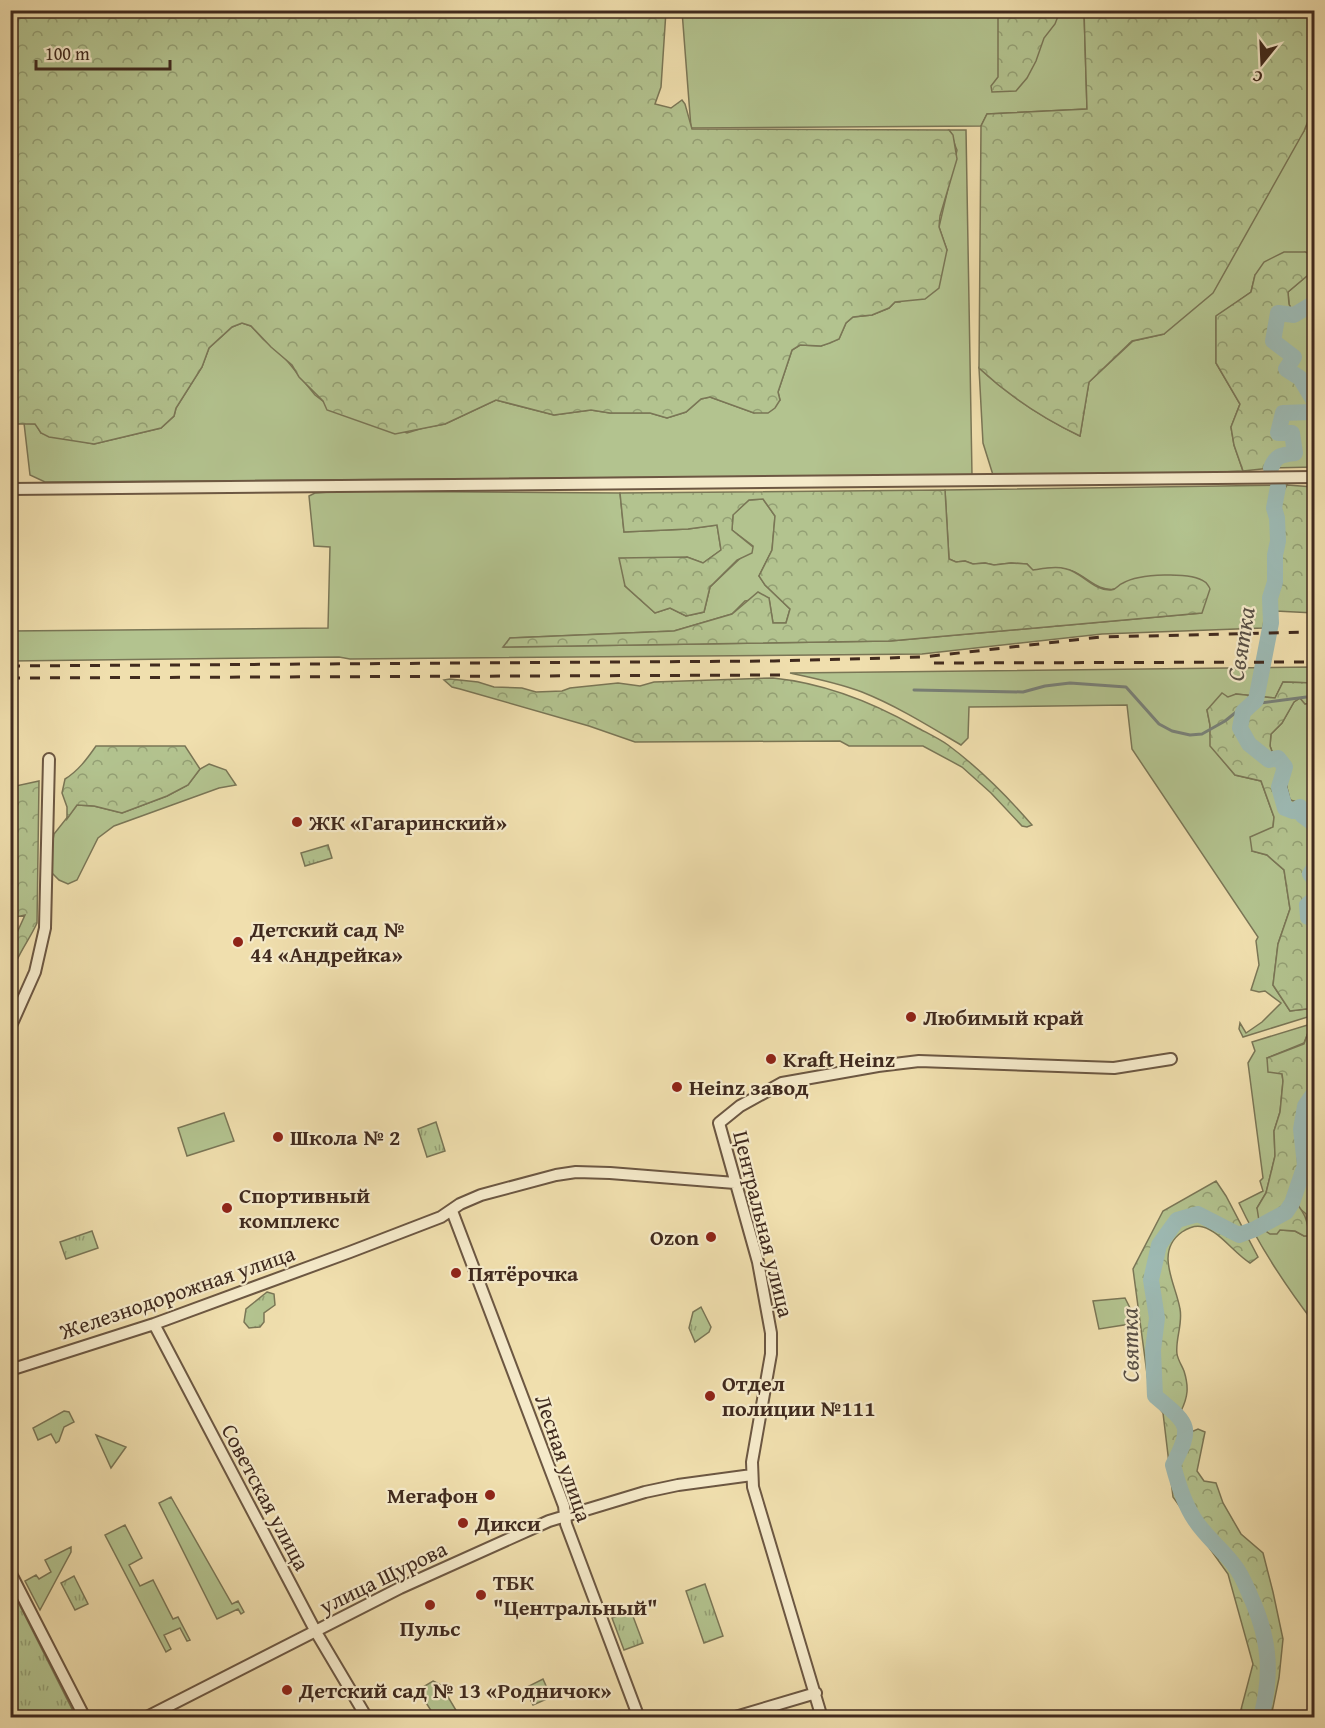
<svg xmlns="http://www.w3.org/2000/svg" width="1325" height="1728" viewBox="0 0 1325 1728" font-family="'Gentium Book Plus',serif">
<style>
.grass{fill:#b3c38f;stroke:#7a7656;stroke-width:1.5}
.forest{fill:url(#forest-crowns);stroke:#7a7656;stroke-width:1.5}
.park{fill:url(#park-tufts);stroke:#7a7656;stroke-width:1.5}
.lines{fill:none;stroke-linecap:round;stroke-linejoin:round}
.stream{stroke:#788078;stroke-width:3}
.river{stroke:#9dbab4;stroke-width:16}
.street-casing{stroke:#6c5742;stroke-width:14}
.street{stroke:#f5eaca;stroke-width:10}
.rail{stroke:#402a1e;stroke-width:3;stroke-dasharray:10 10;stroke-linecap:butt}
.poi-dot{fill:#8f2418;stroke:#f5eaca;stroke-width:2}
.labels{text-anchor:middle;stroke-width:4.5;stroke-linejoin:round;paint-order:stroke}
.poi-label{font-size:22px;font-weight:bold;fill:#402a1e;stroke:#f5eaca;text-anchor:start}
.street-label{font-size:22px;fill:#402a1e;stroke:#f5eaca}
.water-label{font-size:24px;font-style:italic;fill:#574e44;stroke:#f5eaca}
</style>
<defs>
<pattern id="forest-crowns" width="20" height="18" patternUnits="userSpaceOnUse" patternTransform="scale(1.5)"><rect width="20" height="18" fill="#b3c38f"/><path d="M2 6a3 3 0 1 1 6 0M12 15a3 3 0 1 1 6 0" fill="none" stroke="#939f74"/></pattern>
<pattern id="park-tufts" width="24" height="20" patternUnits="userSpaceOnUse" patternTransform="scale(1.5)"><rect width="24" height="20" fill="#b3c38f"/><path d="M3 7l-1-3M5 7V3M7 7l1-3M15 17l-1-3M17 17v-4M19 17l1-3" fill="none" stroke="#939f74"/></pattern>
</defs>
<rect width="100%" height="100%" fill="#f0dfae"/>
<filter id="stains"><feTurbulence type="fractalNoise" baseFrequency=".00333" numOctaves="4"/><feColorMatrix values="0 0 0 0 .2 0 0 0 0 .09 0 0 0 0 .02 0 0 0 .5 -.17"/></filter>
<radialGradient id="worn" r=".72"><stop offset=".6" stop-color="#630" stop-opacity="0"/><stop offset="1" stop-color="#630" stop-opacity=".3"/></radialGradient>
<path class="grass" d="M682,11H1084L1087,109L987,114L981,126L691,128Z
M1314,106V255L1305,252L1255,275L1251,292L1216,317V363L1240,404L1231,427L1234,445L1243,471L1075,479L993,475L983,443L979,368C1010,397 1041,417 1080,436L1089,382L1133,341L1164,334L1304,131Z
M949,130H966L972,475L45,482L30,475L24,423L36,424L41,433L94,444L161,428L174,416L176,408L202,367L209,348L232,327L242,323L251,326L263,339L284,357L315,395L323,401L407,433L423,428L445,424L496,400L554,415L591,410L610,413H650L667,418L686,412L701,399L710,397L754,413L780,400L778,392L792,350L800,345L821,346L839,339L846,323L853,317L872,315L889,308L895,302H900L947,250L939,227L957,150C953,143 954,136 949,130Z
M1314,270V401C1303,380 1278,367 1274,342C1272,333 1276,321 1278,313L1293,315L1289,304L1288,292Z
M1314,409V467L1271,468L1274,460L1281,456L1278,433L1283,413L1311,412Z
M1287,485L1281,495L1280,504L1283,516L1284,541L1281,555L1282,583L1277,597L1276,611H1265L1263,628L1102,634L922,654L350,659L339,657L11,661L10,631L328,628L330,547L314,546L309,496L315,493L345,491L620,493L624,532L688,529L717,525L721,550L703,563L687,557L625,586L655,613L670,608L686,616L704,612L710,587L753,546L732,530L733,514L749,500L763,499L775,516L772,550L759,576L765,585L790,609L786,623H773L769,598L745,601L732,614L674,631L510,638L504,647L890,641L1202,613L1116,589C1097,592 1088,577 1072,571C1058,566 1047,568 1033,571L1027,564L1011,563L994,565L985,563L973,564L965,561L956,562L949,559L945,490Z
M1314,667V683L1283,682L1275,698L1236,694L1207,710L1210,725L1211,746L1235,775L1261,781L1274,817L1273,827L1252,851L1267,855L1284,870L1290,909L1278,944L1273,985L1290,1011L1314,1008V1015L1243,1037L1239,1029L1240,1023L1246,1033L1262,1022L1281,1003L1265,991L1259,992L1251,990L1259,965L1256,941L1258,937L1132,749L1127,705L969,707L968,738L961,745C929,726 897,706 862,692C839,683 814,678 790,673Z
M1300,698L1305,704L1314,702V807L1290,800L1287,788L1288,762L1273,754L1270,746L1271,734L1282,723L1294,702Z
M209,764L226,770L236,785L219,788L114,826L98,838L77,880L68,884L59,880L51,872V852L54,834L77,805L94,806L122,813L167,796L188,785L200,769Z
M1314,1023V1027L1309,1030L1304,1043L1267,1058L1282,1074L1283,1081L1280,1112L1274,1131L1275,1156L1266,1193L1257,1208L1280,1230L1295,1231L1304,1236L1309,1235L1306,1214L1299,1208L1289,1192L1298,1168L1296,1133L1305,1109L1304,1100L1314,1074V1323C1285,1285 1259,1246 1239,1203L1263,1191L1260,1181L1263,1178L1248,1063L1255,1051L1252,1042Z
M224,1113L234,1141L187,1156L178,1128Z
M1125,1298L1130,1308V1324L1099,1329L1093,1301Z
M64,1411L69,1412L74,1422L64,1427L59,1441L56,1443L51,1434L38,1440L33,1428Z
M96,1435L126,1447L111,1468Z
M171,1497L232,1604L238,1601L244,1612L241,1614L238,1609L217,1619L159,1503Z
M125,1525L142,1558L129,1565L140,1586L153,1580L173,1619L178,1617L190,1640L187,1641L180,1628L164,1635L171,1649L166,1652L105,1535Z
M71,1547V1552L40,1610L25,1581L36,1575L39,1579L51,1572L45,1560Z"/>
<path class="forest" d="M10,11H666L661,87L655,104L671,108L682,100L685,104L692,129L949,130L953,135L957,159L940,216L939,227L947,250L939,288L925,299L895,302L889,308L872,315L853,317L846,323L839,339L830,343L821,346L800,345L792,350L778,392L780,400L775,408L768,413H754L710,397L701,399L686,412L667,418L650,413H610L591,410L554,415L496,400L445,424L395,434L327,410L323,401L299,377L292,365L271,347L251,326L242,323L232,327L209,348L202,367L176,408L174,416L161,428L94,444L49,437L41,433L35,424H11Z
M998,11H1060L1055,24L1044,38L1036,61L1027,78L1016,91L992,92L991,86L998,77Z
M1084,11H1314V106L1304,131L1213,293L1164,334L1132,341L1089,382L1080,436C1042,418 1010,397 979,368L981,126L987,114L1087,109Z
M1284,252H1305L1314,255V270L1288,292L1289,304L1294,315L1278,313L1273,341L1294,357L1286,369C1300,378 1315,391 1314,409L1311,412L1283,413L1278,433H1292L1295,453C1282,455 1276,455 1271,468L1243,471L1234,445L1231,427L1240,404L1216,363V316L1251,292L1255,275L1264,262Z
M1287,485L1314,487V613L1276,611L1277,597L1282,583L1281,555L1284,541L1283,516L1280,504L1281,495Z
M945,490L949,559L956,562L965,561L973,564L985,563L994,565L1011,563L1027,564L1033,570C1047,568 1061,565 1074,572C1086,578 1097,591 1111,590C1118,589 1117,585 1123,583C1138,574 1191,571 1205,582C1206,582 1210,588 1210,589L1202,613L890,641L503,647L510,638L674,631L732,614L758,592L769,598L773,623H786L790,609L765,585L759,576L772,550L775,516L763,499L749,500L733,515L732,530L753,547L752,553L737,560L710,587L704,612L686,616L670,608L655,613L625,586L619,558L687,557L703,563L721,550L717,525L688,529L624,532L620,493Z
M773,678C823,683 872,702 916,727C927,733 938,738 948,745C979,768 1007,796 1032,825L1027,827L1022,826L991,793L962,767L923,746H849L840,741L635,742L589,726L460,689L452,687L444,680L450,679L478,682L494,687L522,688L536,692L562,691L570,688L618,683L640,686L654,682Z
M1283,682L1314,683V702L1305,704L1300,698L1294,702L1282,723L1271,734L1270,746L1273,754L1288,762L1287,788L1290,800L1314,807V853L1307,866V880L1313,900L1314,896V1008L1290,1011L1273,985L1278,944L1290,909L1284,870L1267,855L1252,851L1250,837L1273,827L1274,817L1261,781L1235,775L1210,746V725L1207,710L1222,693L1228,697L1236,694L1275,698Z
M96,746H185L200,769L188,785L167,796L122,813L94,806L77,805L67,819V807L62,793L65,779C78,771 87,759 96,746Z
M39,781L37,923C28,943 14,958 11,980V939L15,937L25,915L11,918V787Z
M1314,1027V1074L1304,1100L1305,1109L1296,1133L1298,1168L1289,1192C1301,1211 1307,1212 1309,1236H1304L1295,1231L1280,1230L1277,1234H1270L1260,1227L1257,1208L1266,1193L1275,1156L1274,1131L1280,1112L1283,1081L1282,1074L1268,1072L1267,1058L1304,1044L1309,1030Z
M1216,1181L1226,1196L1258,1257L1250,1263C1235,1254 1219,1231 1203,1227C1196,1225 1188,1228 1182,1232C1154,1252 1176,1284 1180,1309C1183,1324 1175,1340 1177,1354C1178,1360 1182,1366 1184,1371C1189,1387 1188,1397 1181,1411L1191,1432L1198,1429L1205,1432L1197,1471L1204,1481L1216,1483L1223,1503L1241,1534L1263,1553L1273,1592L1283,1639L1279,1678L1271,1717H1239L1253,1664L1228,1574L1173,1497L1163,1413L1150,1396L1133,1269L1163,1211Z"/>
<path class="park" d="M328,845L332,858L305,866L301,853Z
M436,1122L445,1151L427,1157L418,1129Z
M92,1231L98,1248L66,1259L60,1242Z
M267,1292L274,1294L275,1305L264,1313V1322L260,1327L249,1328L244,1322L246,1309Z
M701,1307L711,1327L709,1332L695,1342L689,1328L693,1312Z
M74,1576L88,1604L75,1610L61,1583Z
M705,1584L723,1636L704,1643L686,1591Z
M10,1588H11L76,1717H11Z
M631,1611L643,1643L624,1650L612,1618Z
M543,1679L551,1697L533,1705L525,1688Z
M433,1681L441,1685L460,1717H435L418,1690Z"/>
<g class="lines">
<path class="stream" d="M914,690L1023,692L1045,686L1070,683L1126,687L1159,724L1172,731L1190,735L1202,734L1225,721L1245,705L1314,696"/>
<path class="river" d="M1314,303L1294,315L1278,313L1273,341L1294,357L1286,369L1300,378L1314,401
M1271,468C1276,455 1282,455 1295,453L1292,433H1278L1283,413L1311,412L1314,409
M1278,487L1274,508L1277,518L1278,541L1275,555V582L1270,598L1271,623L1256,700L1243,712L1240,728L1249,744L1269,760L1278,758L1285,767L1279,787L1285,808L1293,811L1300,807L1302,815L1314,824
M1314,868L1310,874L1314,879
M1314,899L1307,905L1308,917L1314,919
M1261,1718C1272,1675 1270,1642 1253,1602C1247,1589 1243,1576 1234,1565C1222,1549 1206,1537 1195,1520C1184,1504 1178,1484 1173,1465C1194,1425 1188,1424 1155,1396L1153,1350L1157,1318L1151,1280L1159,1245L1177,1220L1198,1214L1239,1235L1255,1229L1286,1212L1292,1203L1305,1165L1301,1129L1305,1106L1314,1093"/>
<defs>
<path id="street" d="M10,489L1314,477
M10,1028L35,972L45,928L49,759
M452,1211L564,1506L566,1524L639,1718
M154,1324L316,1632L367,1718
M10,1370L154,1324L350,1252L441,1217L460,1204L481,1195L556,1175L576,1172L610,1173L735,1183
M10,1572L85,1718
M145,1718L400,1588L549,1521L645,1492L678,1485L752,1475
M732,1718L816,1693
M822,1718L753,1487L752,1462L771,1354V1333L758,1262L719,1123L740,1106L782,1083L878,1066L919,1061L1114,1068L1171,1059"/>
</defs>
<use href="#street" class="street-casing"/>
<use href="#street" class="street"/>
<path class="rail" d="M934,663L1314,662
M10,666L774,661L923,657L1101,637L1314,632
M10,678L780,675"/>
</g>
<g class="poi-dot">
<circle cx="297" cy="822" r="6"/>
<circle cx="238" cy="942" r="6"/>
<circle cx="911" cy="1017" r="6"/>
<circle cx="771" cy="1059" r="6"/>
<circle cx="677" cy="1087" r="6"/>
<circle cx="278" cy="1137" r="6"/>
<circle cx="227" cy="1208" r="6"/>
<circle cx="711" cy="1237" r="6"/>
<circle cx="456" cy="1273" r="6"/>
<circle cx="710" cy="1396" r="6"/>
<circle cx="490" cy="1495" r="6"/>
<circle cx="463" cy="1523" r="6"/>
<circle cx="481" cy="1595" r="6"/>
<circle cx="430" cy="1605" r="6"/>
<circle cx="287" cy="1690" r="6"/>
</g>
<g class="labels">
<g class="poi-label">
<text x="309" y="830">ЖК «Гагаринский»</text>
<text x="250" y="937">Детский сад №<tspan x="250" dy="25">44 «Андрейка»</tspan></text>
<text x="923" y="1025">Любимый край</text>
<text x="783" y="1067">Kraft Heinz</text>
<text x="689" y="1095">Heinz завод</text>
<text x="290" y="1145">Школа № 2</text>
<text x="239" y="1203">Спортивный<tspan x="239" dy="25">комплекс</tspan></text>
<text x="699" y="1245" text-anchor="end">Ozon</text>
<text x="468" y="1281">Пятёрочка</text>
<text x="722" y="1391">Отдел<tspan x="722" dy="25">полиции №111</tspan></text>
<text x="478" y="1503" text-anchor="end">Мегафон</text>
<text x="475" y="1531">Дикси</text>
<text x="493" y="1590">ТБК<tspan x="493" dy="25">"Центральный"</tspan></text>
<text x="430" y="1636" text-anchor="middle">Пульс</text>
<text x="299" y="1698">Детский сад № 13 «Родничок»</text>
</g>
<g class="street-label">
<text transform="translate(764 1224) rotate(76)" y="8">Центральная улица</text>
<text transform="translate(177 1292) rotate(-19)" y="8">Железнодорожная улица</text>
<text transform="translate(564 1458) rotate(71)" y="8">Лесная улица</text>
<text transform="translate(266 1497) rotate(62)" y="8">Советская улица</text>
<text transform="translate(383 1577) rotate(-26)" y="8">улица Щурова</text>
</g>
<g class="water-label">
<text transform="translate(1241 644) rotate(-81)" y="8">Святка</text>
<text transform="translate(1130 1345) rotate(-91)" y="8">Святка</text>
</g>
</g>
<rect width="1325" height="1728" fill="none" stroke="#f0dfae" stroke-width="36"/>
<rect x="12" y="12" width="1301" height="1704" fill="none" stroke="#402a1e" stroke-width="3"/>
<rect x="18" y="18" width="1289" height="1692" fill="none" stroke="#402a1e" stroke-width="1.5"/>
<g transform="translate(1262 63) rotate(198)" stroke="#f5eaca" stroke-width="4.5" paint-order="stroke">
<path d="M0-4.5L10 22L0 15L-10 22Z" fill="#402a1e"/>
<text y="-9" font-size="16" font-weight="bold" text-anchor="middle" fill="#402a1e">С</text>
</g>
<path d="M36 60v9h134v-9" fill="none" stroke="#402a1e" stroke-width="3"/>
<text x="45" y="60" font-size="18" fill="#402a1e" stroke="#f5eaca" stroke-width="4.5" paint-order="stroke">100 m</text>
<rect width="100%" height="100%" filter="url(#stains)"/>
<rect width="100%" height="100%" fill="url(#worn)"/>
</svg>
